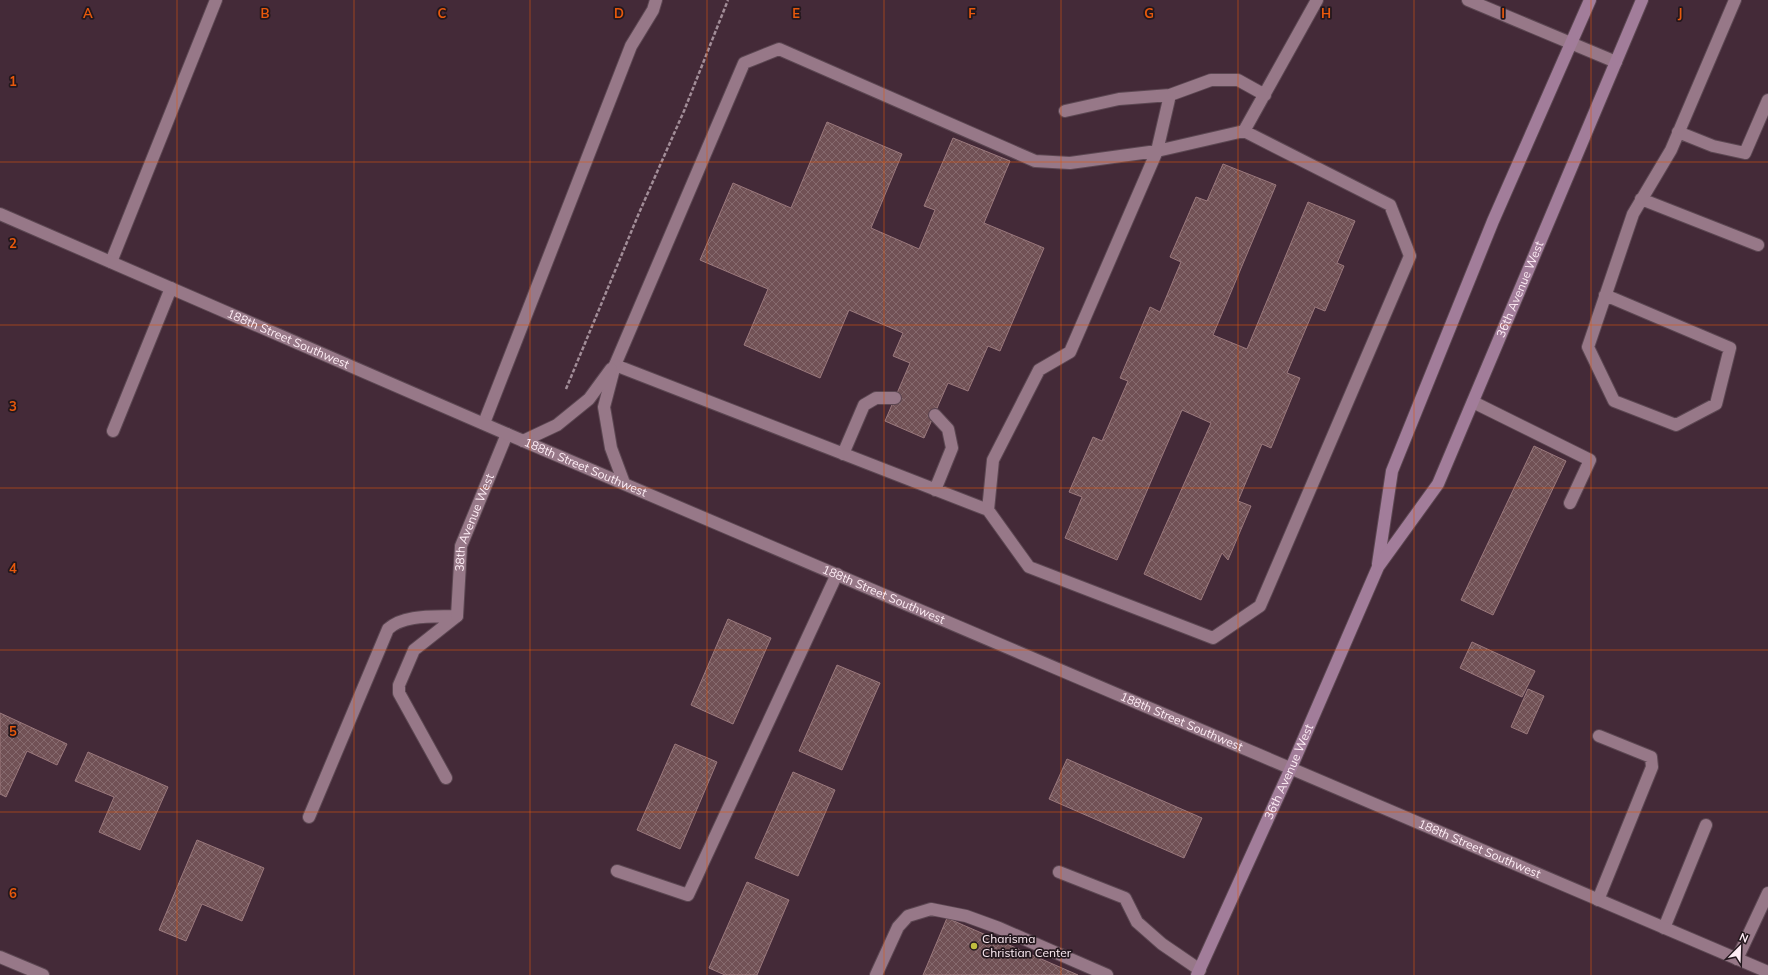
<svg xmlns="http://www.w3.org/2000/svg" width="1768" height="975" viewBox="0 0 1768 975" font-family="Mulish,sans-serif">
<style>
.building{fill:url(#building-cross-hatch);stroke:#9b797d}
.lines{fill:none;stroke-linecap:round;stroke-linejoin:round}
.service-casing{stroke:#5c4752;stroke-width:14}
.minor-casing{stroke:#5c4752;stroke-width:14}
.tertiary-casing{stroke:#5c4752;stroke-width:14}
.secondary-casing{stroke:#5c4752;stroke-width:14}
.path{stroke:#a28d98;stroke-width:2.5;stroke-dasharray:4 2;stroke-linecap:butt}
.service{stroke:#977888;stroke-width:12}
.minor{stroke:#977888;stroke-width:12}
.tertiary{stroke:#977888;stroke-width:12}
.secondary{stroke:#a27d9a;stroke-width:12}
.grid{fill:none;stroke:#e8590c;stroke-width:1;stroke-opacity:0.55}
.poi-dot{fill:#c1bd3f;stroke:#23171d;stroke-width:1.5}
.labels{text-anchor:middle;stroke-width:3.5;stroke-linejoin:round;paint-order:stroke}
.street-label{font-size:12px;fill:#feedf5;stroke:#23171d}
.poi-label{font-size:12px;fill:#feedf5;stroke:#23171d;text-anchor:start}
.grid-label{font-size:13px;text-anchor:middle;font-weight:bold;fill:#e8590c;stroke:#23171d;stroke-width:3.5;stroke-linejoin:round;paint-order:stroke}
</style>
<defs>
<pattern id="building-cross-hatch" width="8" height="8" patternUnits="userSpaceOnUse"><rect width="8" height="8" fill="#715155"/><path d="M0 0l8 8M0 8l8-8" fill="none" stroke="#866a6e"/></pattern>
</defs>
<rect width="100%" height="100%" fill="#442a38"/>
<path class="building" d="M827,122L902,154L871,228L919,249L935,210L924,206L953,138L1010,161L984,223L1044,248L1000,351L988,346L968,391L948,383L924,438L885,421L910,363L893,356L903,333L849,310L820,378L744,345L768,289L700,260L733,183L791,208Z
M1223,164L1276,185L1213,335L1247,349L1308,202L1355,221L1337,263L1344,266L1325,311L1315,307L1287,373L1300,378L1271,448L1262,444L1238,501L1251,506L1228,560L1222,553L1201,600L1144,574L1211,423L1182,410L1117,560L1065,538L1082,497L1069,492L1093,437L1102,441L1128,381L1120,378L1150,307L1160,312L1181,262L1170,257L1196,197L1207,201Z
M1534,446L1566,461L1493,615L1461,600Z
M728,619L771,638L733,724L691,705Z
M1472,642L1535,671L1522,697L1460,668Z
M837,665L880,683L842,770L799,751Z
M1528,689L1544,696L1527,734L1511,727Z
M0,713L67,744L57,765L27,751L6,797L0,794Z
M675,744L717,762L680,849L637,830Z
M88,752L168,787L140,850L99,832L114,797L75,781Z
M1067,759L1202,818L1184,858L1049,799Z
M793,772L835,790L798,876L755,858Z
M197,840L264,868L242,921L202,904L186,941L159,930Z
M747,882L789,900L757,975H725L709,968Z
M947,918L1078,975H923Z"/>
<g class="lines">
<defs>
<path id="service" d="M1468,0L1616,62
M1170,95L1157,151L1070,352L1039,370L993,460L988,510L1029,567L1213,638L1260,606L1410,256L1390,205L1244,131L1317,0
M1065,111L1119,99L1170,95L1211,80H1238L1265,95
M1678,132L1713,146L1745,153L1768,100
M1641,199L1758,245
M111,262L216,0
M1605,295L1730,348L1716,404L1676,425L1614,401L1588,347L1633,214L1671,150L1735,0
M1473,402L1590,460L1570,503
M935,415L948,429L952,448L935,490
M484,423L631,46L653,10L656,0
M113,431L171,288
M843,454L864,405L876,398H895
M988,510L615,365L744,63L779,49L1035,161L1070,163L1157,151L1244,131
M446,778L399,693V685L414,650L457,616
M309,817L388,629C404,614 435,617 457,616
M617,871L688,895L837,574
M1059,872L1125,898L1137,922L1162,944L1200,970
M1598,900L1652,767L1651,757L1599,736
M1664,928L1706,825
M1737,959L1768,893
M876,975L898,927L908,916L931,909L966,916L999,928L1107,975"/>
<g id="minor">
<path d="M615,365L604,407L611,448L624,483"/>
<path d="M523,441L557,425L589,399L611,369"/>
<path id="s1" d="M457,616L461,546L507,434"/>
<path d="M0,957L43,975"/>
</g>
<g id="tertiary">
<path id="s2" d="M0,214L507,434L1768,972"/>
</g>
<g id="secondary">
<path d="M1378,564L1392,471L1493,221L1590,0"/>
<path id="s3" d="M1197,975L1291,768L1378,567L1438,484L1642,0"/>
</g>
</defs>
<use href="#service" class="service-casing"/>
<use href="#minor" class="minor-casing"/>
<use href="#tertiary" class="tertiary-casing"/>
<use href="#secondary" class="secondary-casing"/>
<path class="path" d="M566,389L639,213L684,111L728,0"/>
<use href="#service" class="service"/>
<use href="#minor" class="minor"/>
<use href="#tertiary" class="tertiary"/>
<use href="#secondary" class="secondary"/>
</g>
<path class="grid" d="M177,0V975M354,0V975M530,0V975M707,0V975M884,0V975M1061,0V975M1238,0V975M1414,0V975M1591,0V975M0,162H1768M0,325H1768M0,488H1768M0,650H1768M0,812H1768"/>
<circle class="poi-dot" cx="974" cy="946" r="4"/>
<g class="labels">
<g class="street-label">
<text dy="4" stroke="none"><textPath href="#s3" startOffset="760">36th Avenue West</textPath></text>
<text dy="4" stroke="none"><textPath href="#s2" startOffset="314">188th Street Southwest</textPath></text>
<text dy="4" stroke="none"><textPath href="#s2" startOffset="638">188th Street Southwest</textPath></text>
<text dy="4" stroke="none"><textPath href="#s1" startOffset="96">38th Avenue West</textPath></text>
<text dy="4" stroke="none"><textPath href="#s2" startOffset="962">188th Street Southwest</textPath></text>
<text dy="4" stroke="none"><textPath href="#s2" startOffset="1286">188th Street Southwest</textPath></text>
<text dy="4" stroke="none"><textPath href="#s3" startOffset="223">36th Avenue West</textPath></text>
<text dy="4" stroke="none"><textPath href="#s2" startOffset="1610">188th Street Southwest</textPath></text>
</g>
<g class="poi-label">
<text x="982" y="943">Charisma<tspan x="982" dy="14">Christian Center</tspan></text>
</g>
</g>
<g class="grid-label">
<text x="88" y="18">A</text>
<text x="265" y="18">B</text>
<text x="442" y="18">C</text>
<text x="619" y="18">D</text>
<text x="796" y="18">E</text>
<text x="972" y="18">F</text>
<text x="1149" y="18">G</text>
<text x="1326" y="18">H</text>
<text x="1503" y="18">I</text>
<text x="1680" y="18">J</text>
<text x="13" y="86">1</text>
<text x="13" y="248">2</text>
<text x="13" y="411">3</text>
<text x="13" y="573">4</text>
<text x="13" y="736">5</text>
<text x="13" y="898">6</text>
</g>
<g transform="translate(1740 947) rotate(23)" stroke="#23171d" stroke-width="3" paint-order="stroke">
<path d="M0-3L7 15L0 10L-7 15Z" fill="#feedf5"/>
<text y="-6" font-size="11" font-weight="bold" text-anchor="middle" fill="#feedf5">N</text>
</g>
</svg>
